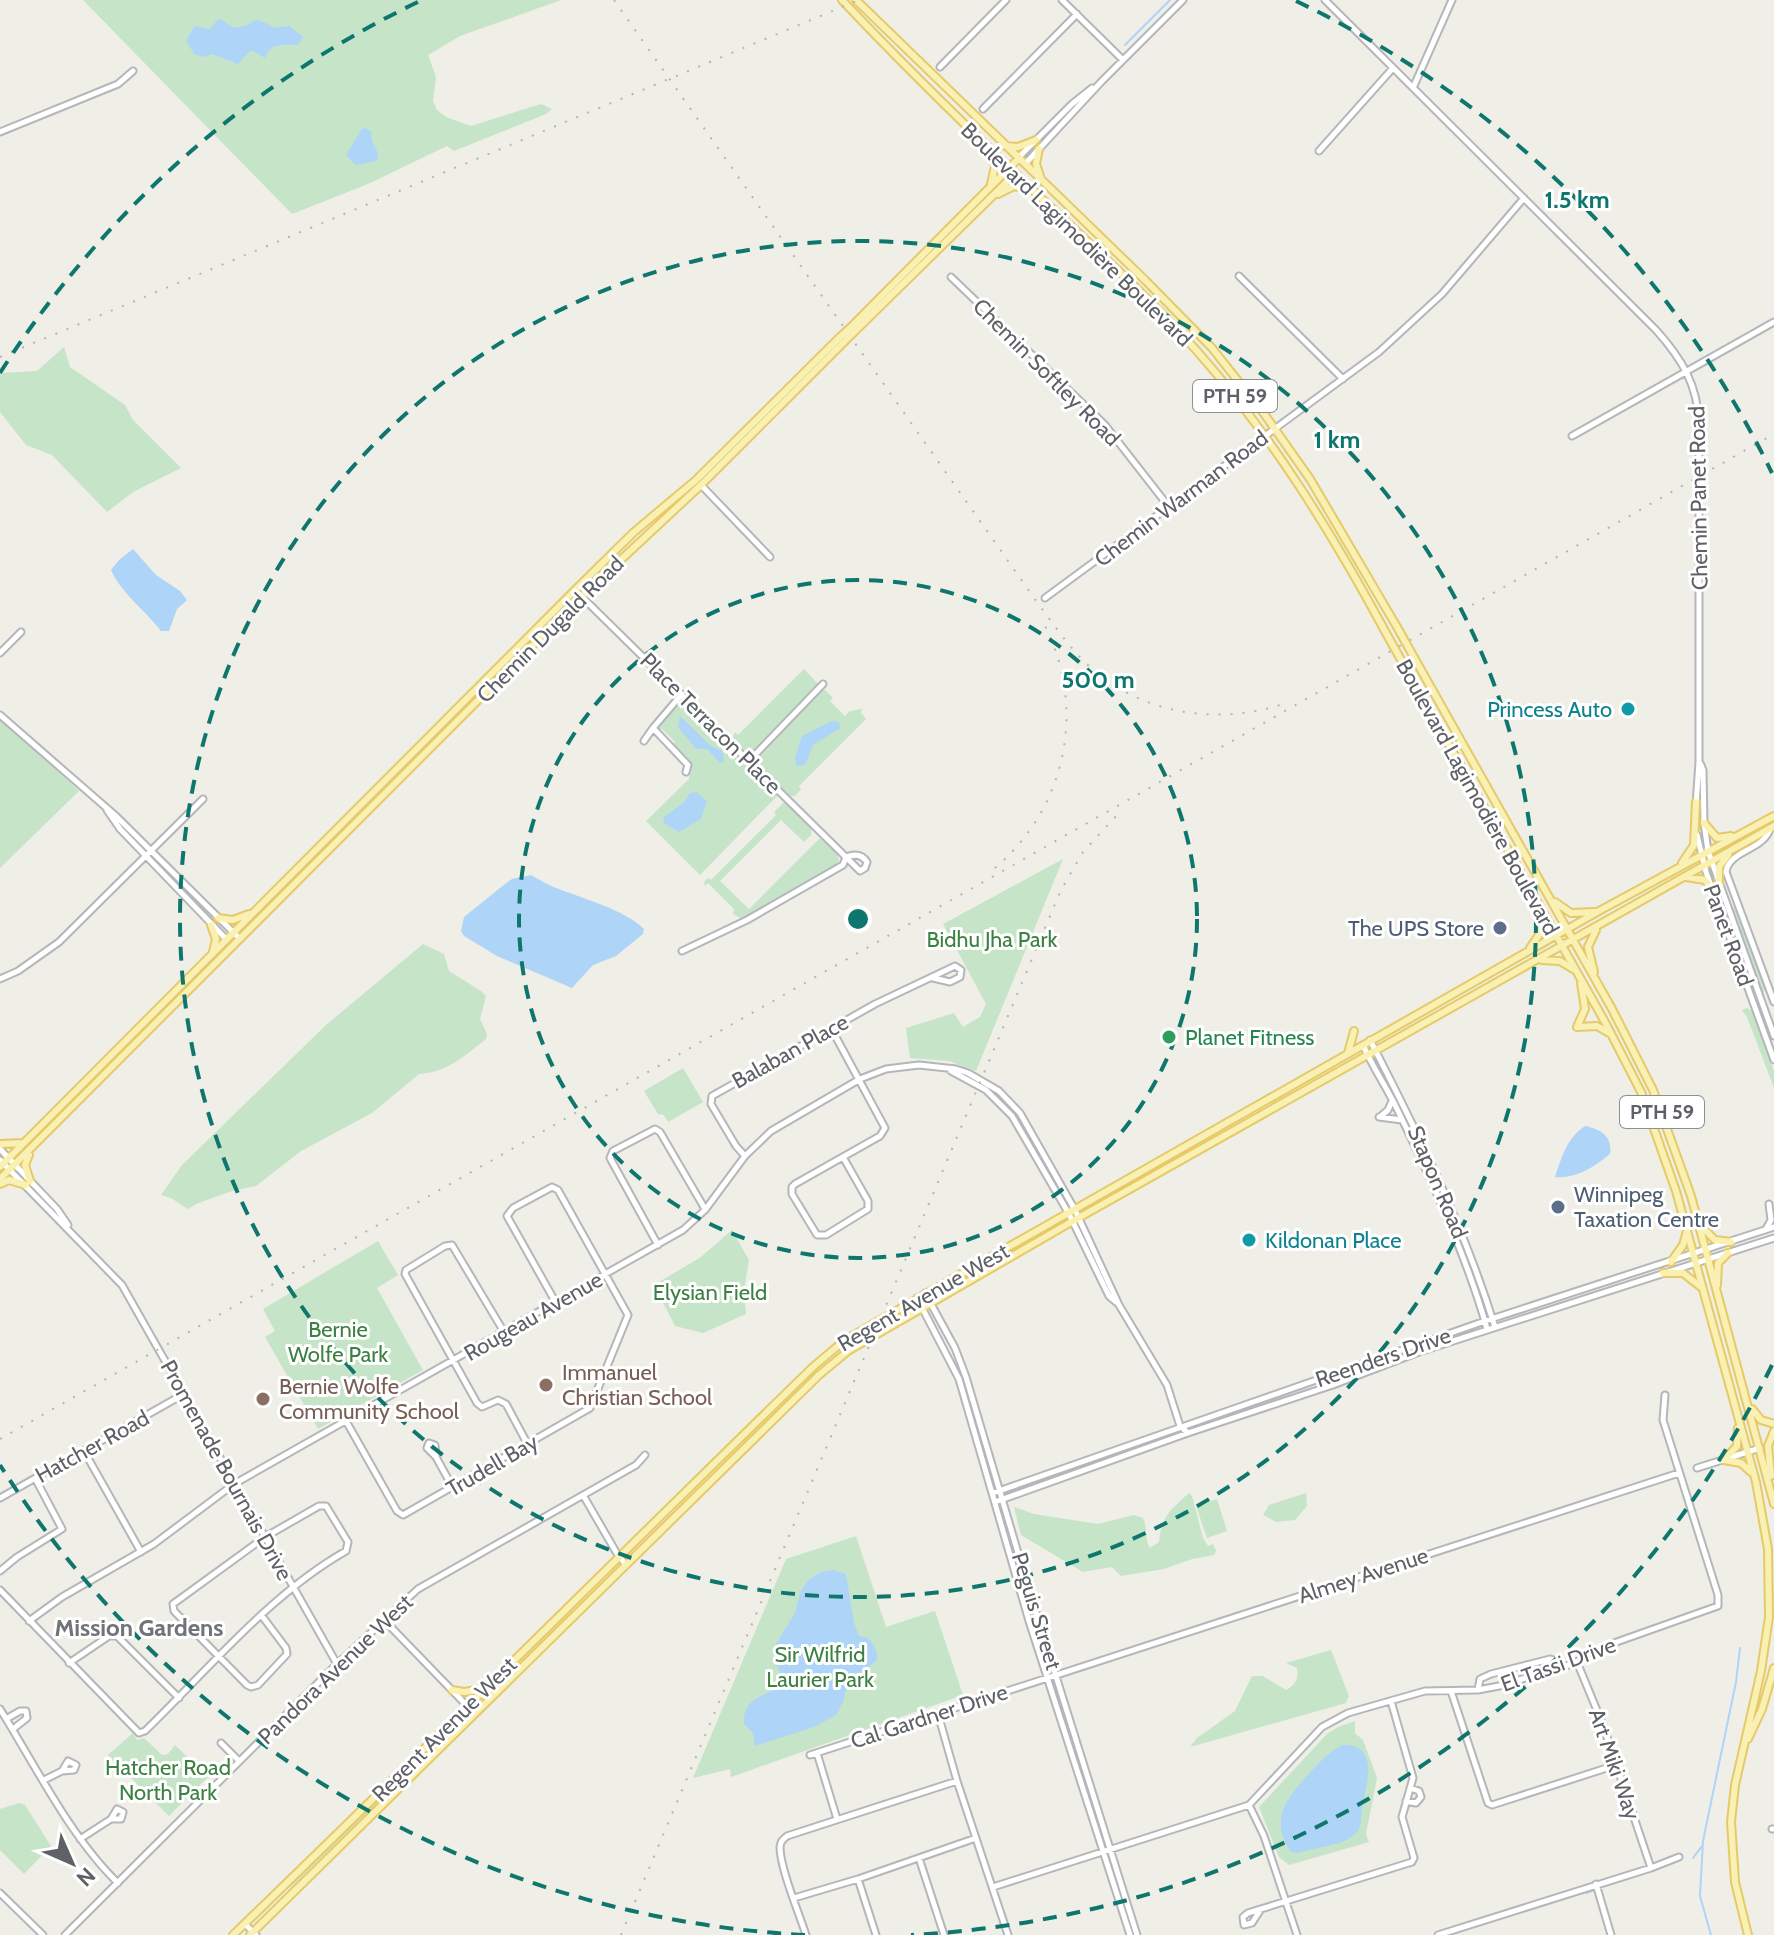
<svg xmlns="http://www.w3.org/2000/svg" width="1774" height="1935" viewBox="0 0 1774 1935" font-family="Cabin,sans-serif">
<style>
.green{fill:#c6e4c8}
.water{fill:#aed4f8}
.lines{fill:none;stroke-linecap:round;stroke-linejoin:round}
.stream{stroke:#aed4f8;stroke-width:2}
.minor-casing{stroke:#b4b6ba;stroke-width:9}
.major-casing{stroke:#e6ca69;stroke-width:10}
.minor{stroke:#fff;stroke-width:5}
.major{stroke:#f9f1b3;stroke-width:6}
.rail{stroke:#b5b5b6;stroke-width:2;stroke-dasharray:2 10;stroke-linecap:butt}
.major-bridge-casing{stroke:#e6ca69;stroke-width:10;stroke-linecap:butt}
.major-bridge{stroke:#f9f1b3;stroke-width:6}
.ring{fill:none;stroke:#0f766e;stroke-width:4;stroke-dasharray:14 10}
.culture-dot{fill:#0f9aa8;stroke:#fff;stroke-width:3}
.service-dot{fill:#5c6f8a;stroke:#fff;stroke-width:3}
.leisure-dot{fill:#2e9e5b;stroke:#fff;stroke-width:3}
.education-dot{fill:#8d6e63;stroke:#fff;stroke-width:3}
.labels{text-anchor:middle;stroke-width:6;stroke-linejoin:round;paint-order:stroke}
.shield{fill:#fff;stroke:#8e9094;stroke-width:2}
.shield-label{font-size:20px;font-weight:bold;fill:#5e6166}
.street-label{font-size:22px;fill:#5e6166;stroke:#fff}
.culture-label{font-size:22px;fill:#0d838f;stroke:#fff;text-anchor:end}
.service-label{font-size:22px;fill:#4e5e75;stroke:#fff;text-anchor:end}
.park-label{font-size:22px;fill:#3c8042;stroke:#fff}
.leisure-label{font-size:22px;fill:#27864d;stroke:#fff;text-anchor:start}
.education-label{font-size:22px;fill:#785e54;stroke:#fff;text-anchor:start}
.neighbourhood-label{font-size:24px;font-weight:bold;fill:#707378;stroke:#fff}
.centre{fill:#0f766e;stroke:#fff;stroke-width:4}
.ring-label{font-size:24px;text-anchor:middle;font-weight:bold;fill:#0f766e;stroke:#fff;stroke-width:6;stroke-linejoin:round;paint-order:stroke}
</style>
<rect width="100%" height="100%" fill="#efeee7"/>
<path class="green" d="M83,0H561L460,36L428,55L436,77L433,101L437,110L446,117L471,126L541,104L552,109L546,114L454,151L447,146L368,184L292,214Z
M64,347L70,367L125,405L133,420L181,468L133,492L107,512L52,455L26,445L0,412V373L37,371Z
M804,669L819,685L759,747L753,752H746L732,739L735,732L738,735Z
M820,690H825L833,698L830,701L845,716L850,711L862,709L861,713L866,719L799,786L801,789L795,796H790L759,766L758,759Z
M682,702L687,703L778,795L700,875L646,821L689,779L690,765L672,745L675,742L662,729L658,730L663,721Z
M0,714L79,791L0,868Z
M783,803H787L811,827V835L804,842L781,820L720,881L749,909L819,839H823L837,854L839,860L836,866L742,919L733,914L734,909L708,883L705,886L704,882L708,878L711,880L776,815L774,812Z
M1063,859L976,1071L949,1061L910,1058L906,1028L954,1013L963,1027L980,1017L986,1004L943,924Z
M1730,906L1737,909L1766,989L1763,993Z
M423,944L444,954L449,971L481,991L486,996L480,1019L487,1034L486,1039C466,1055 446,1073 419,1074L372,1113L301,1151L256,1186L232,1191L196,1204L188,1209L171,1198L161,1195L182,1165L326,1025Z
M1747,1008L1752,1011L1774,1071V1088L1747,1017L1742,1010Z
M683,1068L703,1102L668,1122L664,1115L658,1114L644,1091Z
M732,1230L749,1260L744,1290L746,1314L703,1333L675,1326L654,1285L701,1257Z
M378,1241L398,1275L377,1288L423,1370L318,1429L265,1337L275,1331L263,1309Z
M1189,1493L1192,1496L1203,1538L1208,1546L1213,1544L1216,1551L1214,1555L1192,1559L1164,1569L1121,1576L1112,1567L1083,1572L1021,1535L1014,1507L1034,1514L1098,1524L1134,1515L1143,1518C1148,1528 1144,1539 1150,1548L1159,1542C1161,1517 1170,1510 1189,1493Z
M1306,1493L1307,1506L1295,1520L1276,1522L1263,1515L1269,1505Z
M1217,1499L1227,1531L1207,1538L1196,1506Z
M856,1536L886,1627L935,1611L963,1695L731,1777L730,1769L693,1778L786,1559Z
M1331,1650L1349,1696L1346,1703L1190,1747L1197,1738L1235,1711L1252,1676H1263L1286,1690C1295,1685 1299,1679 1297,1668L1286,1663Z
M1355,1721V1733L1363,1740L1377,1778L1366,1834L1369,1842L1289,1865L1279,1857L1259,1807L1327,1734L1338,1727Z
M133,1733L137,1740L144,1738L162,1755L168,1754L175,1745L208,1777L169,1816L108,1755Z
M434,1744L425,1757L289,1889L300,1875Z
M19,1803L25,1805L51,1846L24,1874L0,1850V1809Z"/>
<path class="water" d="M219,18L232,27C256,30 248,10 274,28L289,26L303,37L298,45C284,45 270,42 265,58L251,50L238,64L212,54L203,57L194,54L186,40C190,36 191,30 195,26L210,29Z
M365,128L371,131L372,141L378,153L377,161L356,165L346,155L361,130Z
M133,549L156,575L180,591L187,600L177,609L169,631H161C146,611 121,593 111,570L119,560Z
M680,716L711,746L722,751L724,761L720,763L707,749H696L678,727Z
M832,721L839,722L840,728L813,745L805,765L797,766L795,757L802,736Z
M696,792L707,801L701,819L679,832L664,823L663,818L684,802L690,793Z
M531,875C540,880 549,886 559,889C584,899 625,910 644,929L643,934L616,956L593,965L572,988L497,956L464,936L461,931L464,917L505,884L512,879Z
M1585,1126C1600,1129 1613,1136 1610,1154C1594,1167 1576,1179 1555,1177C1562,1157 1566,1139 1585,1126Z
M833,1570L846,1574L854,1623L859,1636L868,1638C874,1645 878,1651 877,1660L848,1683L843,1702L836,1715L814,1727L755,1746L753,1733L744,1724C742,1697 767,1695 785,1685L774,1659L776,1644L795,1613L800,1593L808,1580L821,1572Z
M1342,1745C1381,1744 1366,1784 1362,1808C1361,1816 1362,1825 1357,1832C1344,1847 1316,1846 1299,1853L1291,1852C1271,1822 1283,1803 1304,1779C1316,1766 1326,1754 1342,1745Z"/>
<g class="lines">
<path class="stream" d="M1125,45L1170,0
M1693,1858L1702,1846
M1586,1893L1595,1890
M1711,1935L1700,1896L1703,1841L1736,1682L1740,1648"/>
<defs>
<path id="minor" d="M1062,0L1123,60
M1325,0L1656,330C1682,359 1698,385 1699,425V762L1696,805
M940,67L1006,0
M1413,88L1452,0
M983,109L1077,14
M0,132L118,84L133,71
M1319,151L1393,68
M1018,158L1072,104L1092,88
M1025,164L1102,81L1183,0
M1239,276L1343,379
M951,277L1105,425L1169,507
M1572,436L1774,322
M701,485L770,557
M575,590L860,871L865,868L867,862C862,854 854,854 846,857
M1045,598L1379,352L1442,294L1524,198
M0,653L21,632
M682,694L653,728L688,765L686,772
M0,715L117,817L240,939
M644,741L653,728
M749,761L823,684
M1700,763L1703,770L1704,823L1708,851L1774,1036
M107,810L120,829L227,940
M1770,829C1763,851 1729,850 1726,872L1774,1002
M1697,835L1706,872L1774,1060
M682,951L747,920L843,865L846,857
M0,979L18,971L59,942L203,799
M831,1028L885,1128L880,1136L795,1184L792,1187V1194L817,1235H826L868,1209V1201L843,1157
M1370,1040C1418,1133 1464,1227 1495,1327
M1363,1045C1373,1068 1387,1088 1398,1111C1430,1176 1468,1260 1487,1329
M951,1071L986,1090L1012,1116L1069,1214L1109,1296L1116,1302
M1379,1117L1402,1120
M1380,1117L1388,1110L1392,1101
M0,1149L57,1209L68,1225
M745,1156L736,1146L711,1104L712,1096L875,1004L955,966L961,970L960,977L950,982L933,978
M0,1160L122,1285L337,1664
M1766,1229L1771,1220L1769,1204
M658,1245L610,1158L613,1151L655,1129L660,1132L705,1209
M925,1293L955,1348L966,1377L1029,1590L1137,1935
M917,1298L959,1379L1029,1621L1130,1935
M504,1332L452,1245L445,1246L406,1270L405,1274L477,1403L482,1407L498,1400L506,1404L528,1445
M346,1421L397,1511L403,1515L590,1408L628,1315L558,1190L552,1187L513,1208L507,1216L556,1303
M84,1451L141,1552
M436,1457L435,1445L429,1443L427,1448L436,1457L453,1488
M1697,1468L1760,1448
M993,1493L1485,1321L1774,1227
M583,1495L616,1552L626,1565
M0,1498L184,1394
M995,1502L1188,1433L1333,1385L1419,1352L1774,1238
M0,1571L17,1557L62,1529L35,1478
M0,1590L139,1733L145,1731C207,1671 270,1594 346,1551L348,1542L326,1506H319L265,1537L173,1604L174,1611L247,1685L251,1687L258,1685L287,1654L286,1648L262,1616
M384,1620L474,1713
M29,1621L62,1597L154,1544L234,1484L683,1230L705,1210L745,1156L771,1131L860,1079L886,1069L919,1065L956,1069L968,1073L999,1091L1020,1113L1075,1210L1119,1305L1167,1385L1180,1426L1188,1433
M1577,1662L1603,1725L1651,1868
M69,1663L109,1636H117L179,1698
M1478,1690L1480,1679L1491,1674L1550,1659L1557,1661L1560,1668
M1451,1691L1488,1803L1492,1805L1616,1765
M0,1709C35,1765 71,1838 118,1883
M938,1714L957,1781L1008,1935
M6,1719L20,1711H26L27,1718L13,1729
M221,1743L239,1761
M817,1753L837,1819
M810,1755L1679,1473
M44,1780L62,1771L74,1770L76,1765L68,1761L62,1771
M1406,1801L1416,1803L1421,1797L1419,1791L1410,1788
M1249,1805L1264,1836L1297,1935
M1772,1829H1774
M80,1839L111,1819H121L123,1812L117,1809L111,1819
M919,1858L944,1935
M858,1879L876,1935
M1596,1884L1611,1935
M993,1887L1249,1805L1322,1727L1348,1713L1425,1691L1478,1690L1499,1686L1572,1664L1611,1644L1718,1606V1595L1663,1420L1665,1395
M0,1893L43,1935
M794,1898L858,1879L976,1838
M1261,1909L1252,1923L1244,1925L1243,1917L1248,1913L1412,1862L1414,1858L1402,1817L1413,1778L1391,1701
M245,1924L256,1935
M65,1935L337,1664L418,1589L636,1465L645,1455
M806,1935C799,1913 780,1868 780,1847C781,1840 783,1840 787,1836L957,1781
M1438,1935L1651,1868L1679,1857"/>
<path id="major" d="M842,0C906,68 973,133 1040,197C1093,247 1148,296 1197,351C1272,436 1332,533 1386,633
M856,0L1145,280L1212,348L1265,415L1310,479L1397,627
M1005,146L1018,147L1036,140
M989,149L995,166L991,184
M1039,149L1036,164L1041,179
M998,194L1014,186L1028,189
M849,329L1018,159
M852,334L1016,173
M1416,661L1612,1009L1653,1090L1691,1196L1774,1504
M1405,667L1605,1022L1641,1092L1676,1191L1756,1482L1768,1549L1769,1617L1761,1671L1735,1785L1731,1822L1735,1882L1748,1935
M1704,823L1717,838L1731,836
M1682,863L1694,845L1696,802
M1686,877L1705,880L1712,889
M1719,884V867L1728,855
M1555,902L1571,913L1595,912
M218,918L233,920L249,914
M211,925L216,939L213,952
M1530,948L1541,932L1537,907
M1542,960L1560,961L1573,969
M1594,972L1588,947L1596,930
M1577,1027L1585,1009L1581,983
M1577,1027L1597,1026L1611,1034
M1348,1053L1354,1031
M0,1144L24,1143
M29,1155L25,1165L30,1181
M0,1167L575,590L634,532L696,480L840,337
M0,1179L582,596L701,485L844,342
M0,1184L9,1180L26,1185
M1700,1225L1715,1240L1731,1242
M1671,1262L1683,1245L1687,1231
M1663,1273H1683L1701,1287
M1717,1285L1718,1263L1728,1253
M1752,1409L1761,1420L1774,1424
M1724,1460L1737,1446L1738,1428
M1724,1460L1741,1463L1751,1472
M1771,1476L1768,1446L1774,1431
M452,1690L464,1692L483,1689
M1748,1739L1762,1709L1774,1668
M233,1935C428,1747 620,1555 814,1366L845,1340L1599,911L1774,816
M250,1935L819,1375L848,1351L1066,1225L1774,826"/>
</defs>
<use href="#minor" class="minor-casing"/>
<use href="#major" class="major-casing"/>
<use href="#minor" class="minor"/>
<use href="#major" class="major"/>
<path class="rail" d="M614,0L1039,605C1055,626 1070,649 1090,667C1143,715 1220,726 1286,703
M0,357L859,0
M995,868C1066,808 1087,709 1045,626
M0,1439L1774,434
M621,1935L1061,890L1083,852L1118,814"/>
<defs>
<path id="major-bridge" d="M840,337L849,329
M844,342L852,334
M1397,627L1416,661
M1386,633L1405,667"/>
</defs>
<use href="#major-bridge" class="major-bridge-casing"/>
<use href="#major-bridge" class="major-bridge"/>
</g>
<g class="ring">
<circle cx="858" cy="919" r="339"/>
<circle cx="858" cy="919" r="678"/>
<path d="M1772 1365A1017 1017 0 0 1 911 1935M805 1935A1017 1017 0 0 1 0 1465M0 373A1017 1017 0 0 1 420 1M1296 1A1017 1017 0 0 1 1772 473"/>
</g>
<g class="culture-dot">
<circle cx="1628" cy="709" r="8"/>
<circle cx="1249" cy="1240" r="8"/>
</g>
<g class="service-dot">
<circle cx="1500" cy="928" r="8"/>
<circle cx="1558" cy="1207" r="8"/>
</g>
<circle class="leisure-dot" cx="1169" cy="1037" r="8"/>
<g class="education-dot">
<circle cx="546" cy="1385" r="8"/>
<circle cx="263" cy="1399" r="8"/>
</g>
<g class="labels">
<g class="shield">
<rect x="1193" y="380" width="84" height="32" rx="6"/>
<rect x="1620" y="1096" width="84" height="32" rx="6"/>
</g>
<g class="shield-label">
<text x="1235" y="403">PTH 59</text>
<text x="1662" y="1119">PTH 59</text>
</g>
<g class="street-label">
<text transform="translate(1077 234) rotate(44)" y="8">Boulevard Lagimodière Boulevard</text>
<text transform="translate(1047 372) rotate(45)" y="8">Chemin Softley Road</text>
<text transform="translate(1181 498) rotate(-37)" y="8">Chemin Warman Road</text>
<text transform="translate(1698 498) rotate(-91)" y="8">Chemin Panet Road</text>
<text transform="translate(550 629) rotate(-45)" y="8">Chemin Dugald Road</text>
<text transform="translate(711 723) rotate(45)" y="8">Place Terracon Place</text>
<text transform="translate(1478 797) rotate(61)" y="8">Boulevard Lagimodière Boulevard</text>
<text transform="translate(1729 935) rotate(70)" y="8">Panet Road</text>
<text transform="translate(790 1051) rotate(-29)" y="8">Balaban Place</text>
<text transform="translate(1438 1182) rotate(67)" y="8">Stapon Road</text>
<text transform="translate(923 1297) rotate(-30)" y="8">Regent Avenue West</text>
<text transform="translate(533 1316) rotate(-30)" y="8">Rougeau Avenue</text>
<text transform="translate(1383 1357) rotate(-19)" y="8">Reenders Drive</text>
<text transform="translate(92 1446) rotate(-29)" y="8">Hatcher Road</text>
<text transform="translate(492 1465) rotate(-30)" y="8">Trudell Bay</text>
<text transform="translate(227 1470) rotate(61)" y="8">Promenade Bournais Drive</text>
<text transform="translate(1363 1575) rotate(-18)" y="8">Almey Avenue</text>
<text transform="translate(1037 1611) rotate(73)" y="8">Peguis Street</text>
<text transform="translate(1558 1664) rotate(-20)" y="8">El Tassi Drive</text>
<text transform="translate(335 1669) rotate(-44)" y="8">Pandora Avenue West</text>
<text transform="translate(929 1716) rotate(-18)" y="8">Cal Gardner Drive</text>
<text transform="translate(444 1729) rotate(-45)" y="8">Regent Avenue West</text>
<text transform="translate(1615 1764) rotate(71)" y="8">Art Miki Way</text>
</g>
<g class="culture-label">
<text x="1612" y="717">Princess Auto</text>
<text x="1265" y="1248" text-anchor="start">Kildonan Place</text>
</g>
<g class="service-label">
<text x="1484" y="936">The UPS Store</text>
<text x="1574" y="1202" text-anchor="start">Winnipeg<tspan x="1574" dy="25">Taxation Centre</tspan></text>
</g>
<g class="park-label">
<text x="992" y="947">Bidhu Jha Park</text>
<text x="710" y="1300">Elysian Field</text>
<text x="338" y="1337">Bernie<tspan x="338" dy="25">Wolfe Park</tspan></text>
<text x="820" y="1662">Sir Wilfrid<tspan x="820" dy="25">Laurier Park</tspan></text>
<text x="168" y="1775">Hatcher Road<tspan x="168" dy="25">North Park</tspan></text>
</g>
<g class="leisure-label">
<text x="1185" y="1045">Planet Fitness</text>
</g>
<g class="education-label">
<text x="562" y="1380">Immanuel<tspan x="562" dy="25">Christian School</tspan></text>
<text x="279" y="1394">Bernie Wolfe<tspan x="279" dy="25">Community School</tspan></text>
</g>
<g class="neighbourhood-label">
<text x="139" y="1636">Mission Gardens</text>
</g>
</g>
<circle cx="858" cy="919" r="12" class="centre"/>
<g class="ring-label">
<text x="1577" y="208">1.5 km</text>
<text x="1337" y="448">1 km</text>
<text x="1098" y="688">500 m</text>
</g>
<g transform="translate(72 1863) rotate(135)" stroke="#ffffff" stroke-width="6" paint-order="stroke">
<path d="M0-6L14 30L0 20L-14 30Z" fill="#5e6166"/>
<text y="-12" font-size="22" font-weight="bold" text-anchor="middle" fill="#5e6166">N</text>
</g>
</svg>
